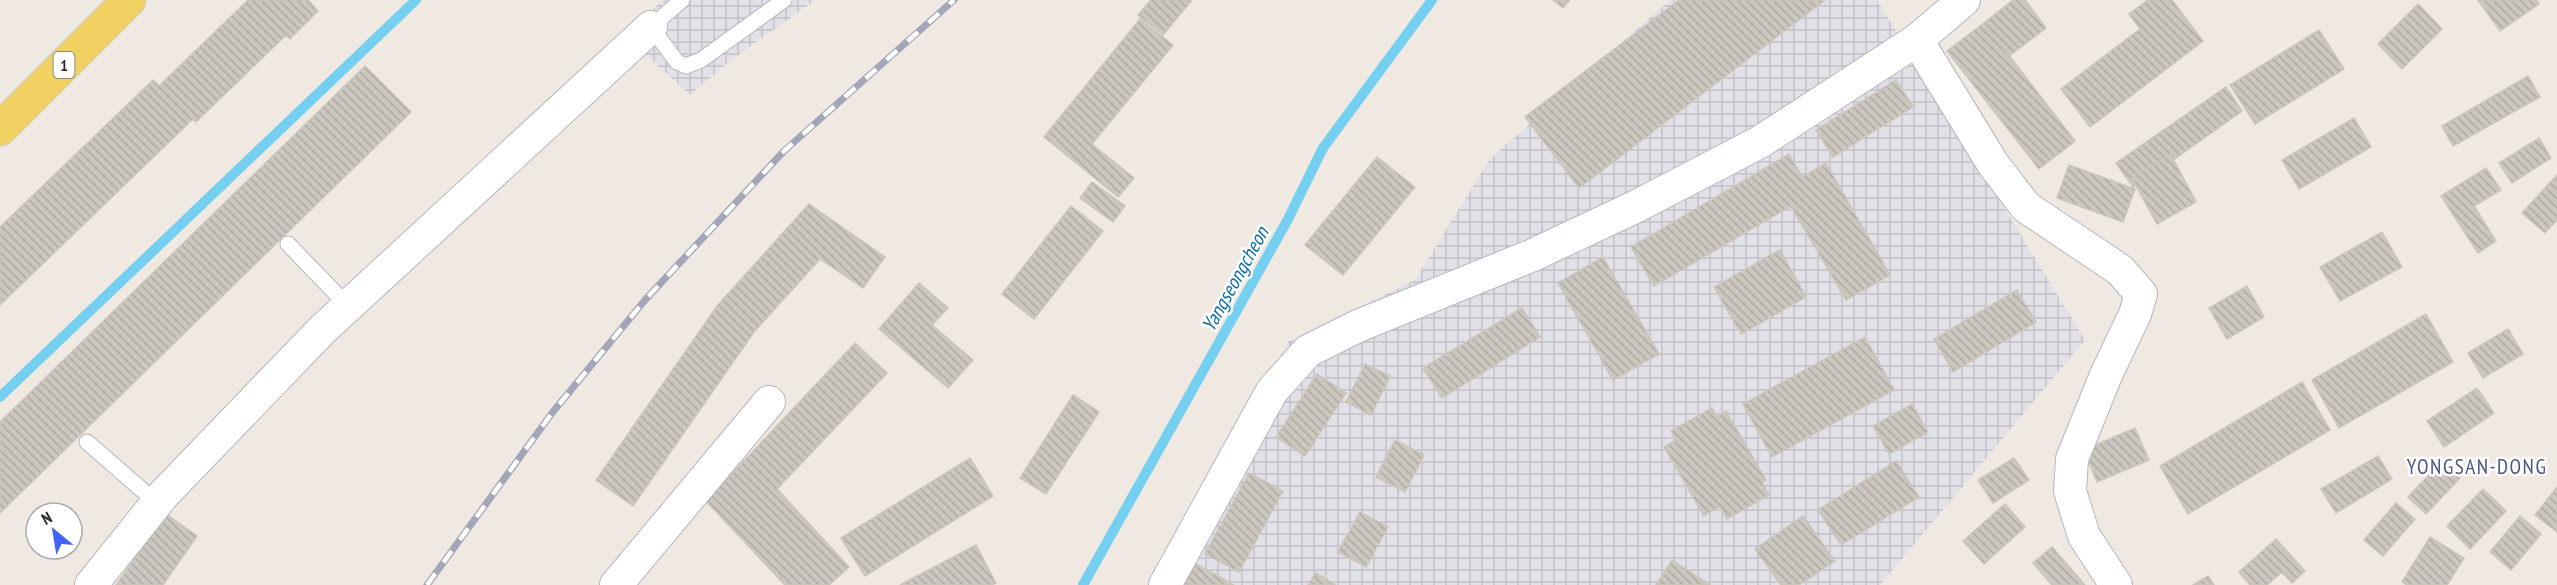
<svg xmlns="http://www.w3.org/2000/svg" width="2557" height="585" viewBox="0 0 2557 585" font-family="'PT Sans Narrow',sans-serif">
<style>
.industrial{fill:url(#industrial-grid)}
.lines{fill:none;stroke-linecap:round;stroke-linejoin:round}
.stream{stroke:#75cff0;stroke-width:10}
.building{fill:url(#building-back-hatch);stroke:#cbc5ba;stroke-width:1.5}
.lane-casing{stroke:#b4b7c1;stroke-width:17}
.street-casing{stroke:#b4b7c1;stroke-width:34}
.primary-casing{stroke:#c9c9c9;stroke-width:35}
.lane{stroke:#fff;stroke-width:15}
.street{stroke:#fff;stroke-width:32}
.primary{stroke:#f2d163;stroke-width:33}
.rail-casing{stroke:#a3a6b8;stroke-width:7}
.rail{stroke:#fff;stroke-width:4.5;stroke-dasharray:14;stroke-linecap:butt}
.labels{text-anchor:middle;stroke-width:5;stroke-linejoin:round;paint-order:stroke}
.shield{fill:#fff;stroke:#6d6d6d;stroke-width:1.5}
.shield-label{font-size:16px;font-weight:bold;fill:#2e2e2e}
.water-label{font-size:20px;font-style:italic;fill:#0d6fa3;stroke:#fff}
.quarter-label{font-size:21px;letter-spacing:1.5px;fill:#4d5680;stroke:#fff}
</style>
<defs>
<pattern id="industrial-grid" width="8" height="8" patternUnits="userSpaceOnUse" patternTransform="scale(1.5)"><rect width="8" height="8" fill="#e3e1e8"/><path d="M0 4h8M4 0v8" fill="none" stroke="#c3c1c7"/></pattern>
<pattern id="building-back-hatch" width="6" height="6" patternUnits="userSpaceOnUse" patternTransform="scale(1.5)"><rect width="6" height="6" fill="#cbc7bf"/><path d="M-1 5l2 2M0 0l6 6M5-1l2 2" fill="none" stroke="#afaba4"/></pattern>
</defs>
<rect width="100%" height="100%" fill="#efe9e1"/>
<path class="industrial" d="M662,0H815L730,61L690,95L627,37Z
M1670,0H1877L2085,340L1880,585H1159L1288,342L1415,280L1490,159Z"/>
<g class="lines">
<path class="stream" d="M0,397L416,0
M1083,585L1287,221L1323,148L1432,0"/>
</g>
<path class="building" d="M248,0H308L318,11L290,39L286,35L196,122L193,119L0,305V227L153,80L159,86Z
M1151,0H1192L1163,35L1138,15Z
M1553,0H1570L1563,8Z
M1679,0H1825L1579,188L1525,117Z
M2013,0H2025L2046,28L2009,56L1984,23Z
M2148,0H2172L2203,41L2090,127L2061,89L2140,29L2129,14Z
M2478,0H2537L2539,4L2500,31Z
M2418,4L2442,29L2402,69L2378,44Z
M1140,19L1173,45L1092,144L1134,178L1118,197L1044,137Z
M1984,23L2075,141L2039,169L1947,51Z
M2319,30L2344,69L2255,124L2230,85Z
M365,66L411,112L0,513V422Z
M2528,76L2540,97L2453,146L2442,126Z
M1896,80L1913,107L1833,157L1816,130Z
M2226,87L2242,111L2173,160L2171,155L2131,177L2136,185L2133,187L2116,163Z
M2354,118L2371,147L2299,189L2282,160Z
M2539,138L2551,158L2512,183L2499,163Z
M1789,154L1802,177L1826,163L1890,275L1846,300L1791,206L1654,286L1631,247Z
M2171,155L2196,202L2157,224L2131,177Z
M1377,157L1415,187L1343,275L1305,245Z
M2069,165L2135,189L2123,222L2057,198Z
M2486,168L2501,190L2474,206L2496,241L2478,253L2441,196Z
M2557,175V220L2545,233L2522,213Z
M1092,182L1125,206L1113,222L1080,198Z
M809,204L885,257L863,288L820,259L754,332L633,506L596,480L717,306Z
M1071,206L1103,231L1034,319L1002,294Z
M2382,232L2402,267L2340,301L2320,267Z
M1780,250L1806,297L1741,334L1714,287Z
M1603,257L1659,354L1613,380L1558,283Z
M919,283L948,308L932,325L973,360L948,388L879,329Z
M2247,286L2264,317L2227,339L2209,308Z
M2017,290L2036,322L1953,372L1934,339Z
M1522,308L1540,337L1442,398L1423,368Z
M2426,314L2453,362L2339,428L2312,380Z
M2508,329L2523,354L2483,378L2468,353Z
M1865,337L1894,390L1772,457L1743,404Z
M855,343L887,373L777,489L849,567L829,585H785L706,501Z
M1365,364L1390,376L1371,415L1346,402Z
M1317,374L1346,393L1305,456L1276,437Z
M2302,382L2330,430L2188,514L2160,466Z
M2477,388L2494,413L2444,447L2427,421Z
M1073,395L1099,412L1046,494L1020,478Z
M1912,404L1928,432L1889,454L1873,426Z
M1712,408L1717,417L1726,411L1766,480L1762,482L1769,495L1727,519L1720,506L1704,516L1664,447L1676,440L1671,431Z
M2135,428L2149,460L2097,482L2084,450Z
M1395,440L1424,455L1405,492L1376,477Z
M2378,456L2392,479L2336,513L2321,489Z
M970,458L993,496L865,576L841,538Z
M2014,458L2029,480L1993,503L1978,480Z
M1896,461L1919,497L1841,545L1818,510Z
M2442,461L2460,478L2426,514L2408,497Z
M1249,473L1283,491L1239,572L1205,554Z
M2557,487V532L2535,515Z
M2483,489L2506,511L2470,549L2447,526Z
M2396,503L2415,519L2383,556L2364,540Z
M2005,504L2025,527L1984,564L1963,541Z
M1360,512L1388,527L1366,567L1338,552Z
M166,514L197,536L163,585H116Z
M1803,516L1835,561L1799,585H1781L1755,549Z
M2520,516L2541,534L2511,570L2490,552Z
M2430,537L2464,558L2447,585H2407L2402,582Z
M2276,539L2305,571L2292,583L2282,572L2267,585H2250L2239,572Z
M976,545L996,583L991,585H900Z
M2052,547L2085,585H2052L2033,563Z
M1672,560L1710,585H1656Z
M1196,564L1234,585H1184Z
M1316,573L1335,585H1308Z
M2208,576L2214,585H2193Z"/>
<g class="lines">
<defs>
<path id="lane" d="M682,0L651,27L677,62L686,66L701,60L784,0
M288,244L348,306
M87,442L157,503"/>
<path id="street" d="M1917,40L1993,164L2026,207L2120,270L2141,294L2135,314L2106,375L2072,459L2070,491L2084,536L2116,585
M91,585L164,494L322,330L651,27
M616,585L769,402
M1165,585L1272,391L1308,351L1358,326L1533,255L1635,207L1760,142L1917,40L1964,0"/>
<path id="primary" d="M0,129L129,0"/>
</defs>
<use href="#lane" class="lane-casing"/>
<use href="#street" class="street-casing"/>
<use href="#primary" class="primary-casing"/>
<use href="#lane" class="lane"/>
<use href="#street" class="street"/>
<use href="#primary" class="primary"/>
<defs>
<path id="rail" d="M427,585L552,413L645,300L784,151L954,0"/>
</defs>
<use href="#rail" class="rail-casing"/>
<use href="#rail" class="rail"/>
</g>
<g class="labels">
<rect class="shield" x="53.5" y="52" width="21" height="26" rx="4.5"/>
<g class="shield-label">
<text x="64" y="71">1</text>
</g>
<g class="water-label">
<text transform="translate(1235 279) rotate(-61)" y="7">Yangseongcheon</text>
</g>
<g class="quarter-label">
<text x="2477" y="474">YONGSAN-DONG</text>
</g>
</g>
<g transform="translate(54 531) rotate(330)"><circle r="28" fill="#ffffff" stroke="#ababab" stroke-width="1.5"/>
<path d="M0-4.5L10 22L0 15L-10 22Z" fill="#4264fb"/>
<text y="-9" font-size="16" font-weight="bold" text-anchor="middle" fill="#2e2e2e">N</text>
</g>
</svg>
